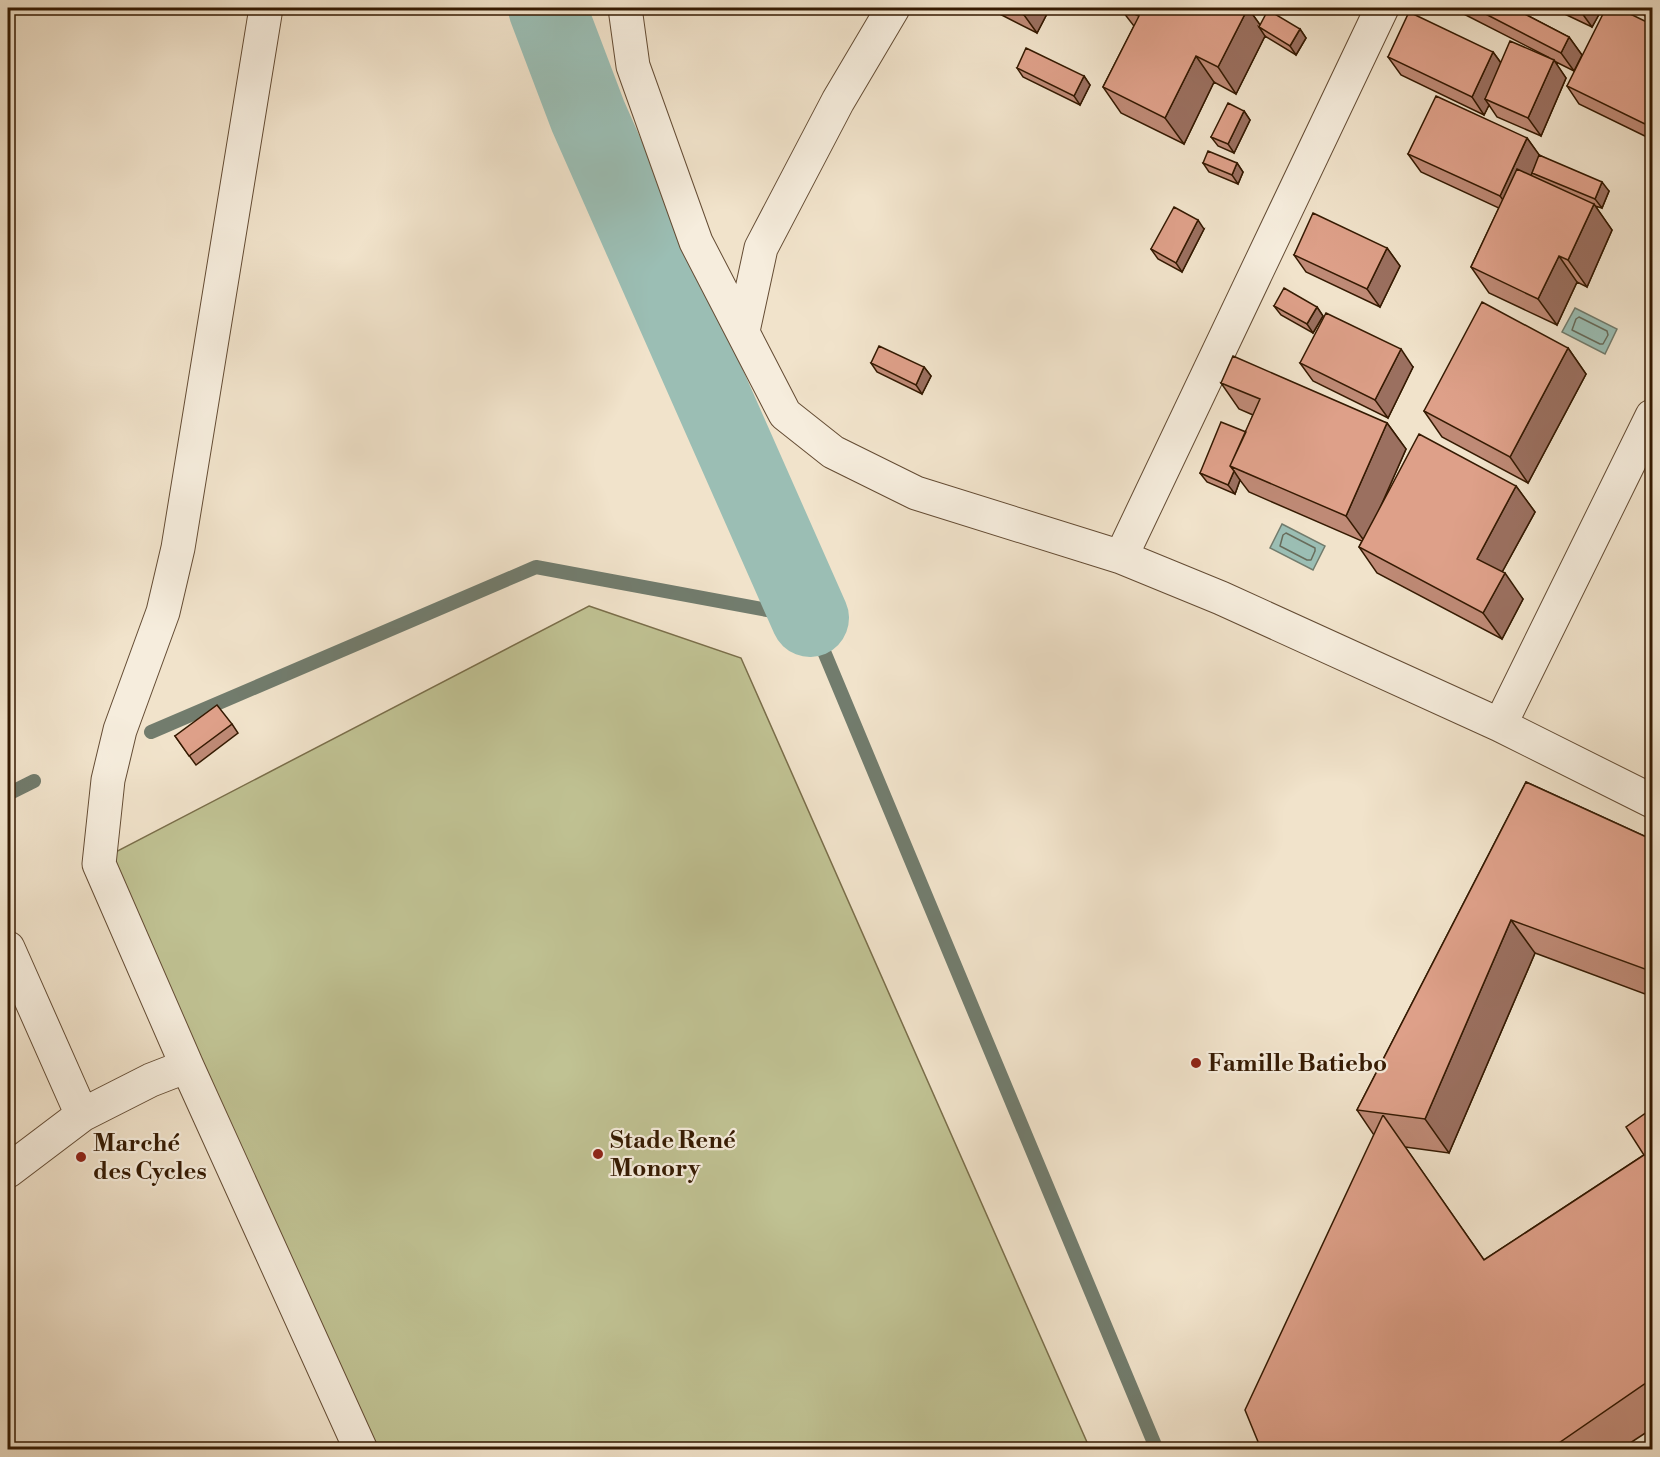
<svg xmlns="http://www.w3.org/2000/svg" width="1660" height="1457" viewBox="0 0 1660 1457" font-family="'Libre Bodoni',serif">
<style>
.green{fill:#c0c293;stroke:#7a6e4a;stroke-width:1.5}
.water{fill:#9bbeb4;stroke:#727c6d;stroke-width:1.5}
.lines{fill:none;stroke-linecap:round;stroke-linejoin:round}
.shore{stroke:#686c5b;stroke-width:1.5}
.stream{stroke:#727c6d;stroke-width:14}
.river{stroke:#9bbeb4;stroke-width:78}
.minor-casing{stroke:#644c34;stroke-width:35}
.minor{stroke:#f6eddd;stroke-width:33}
.wall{fill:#bf8a76;stroke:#351a02;stroke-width:1.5}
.shaded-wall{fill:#9b7060;stroke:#351a02;stroke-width:1.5}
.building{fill:#dea089;stroke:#351a02;stroke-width:1.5}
.poi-dot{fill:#8f2418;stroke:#f6eddd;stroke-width:2}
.labels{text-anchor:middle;stroke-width:4.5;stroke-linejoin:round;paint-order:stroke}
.poi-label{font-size:24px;font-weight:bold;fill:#351a02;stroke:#f6eddd;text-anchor:start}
</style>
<rect width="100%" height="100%" fill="#f1e3cb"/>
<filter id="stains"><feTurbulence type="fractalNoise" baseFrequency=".00333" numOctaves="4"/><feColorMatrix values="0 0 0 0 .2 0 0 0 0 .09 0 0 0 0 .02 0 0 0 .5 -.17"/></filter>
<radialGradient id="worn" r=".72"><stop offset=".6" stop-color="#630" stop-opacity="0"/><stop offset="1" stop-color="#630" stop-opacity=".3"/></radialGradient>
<path class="green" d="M589,606L741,658L1090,1449H372L102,859Z"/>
<path class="water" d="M1575,308L1617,329L1605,354L1562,332Z
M1282,524L1325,546L1313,570L1270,548Z"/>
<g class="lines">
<path class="shore" d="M1579,317L1607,331L1608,335L1603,344H1600L1572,330L1576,319Z
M1286,533L1315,548V551L1311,560H1307L1280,546L1283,535Z"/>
<path class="stream" d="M151,732L536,567L810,618L1157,1450
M8,794L34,781"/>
<path class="river" d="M547,8L588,116L810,618"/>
<defs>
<path id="minor" d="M266,8L178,548L163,612L120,730L108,780L99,864L187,1066L361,1450
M625,8L633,66L696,242L785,414L833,452L916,493L1121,557L1221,598L1500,725L1652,801
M743,331L761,248L838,101L893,8
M1121,557L1382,8
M1500,725L1652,416
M8,948L82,1115
M8,1171L82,1115L151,1080L187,1066"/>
</defs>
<use href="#minor" class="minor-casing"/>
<use href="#minor" class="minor"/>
</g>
<path class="wall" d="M988,8H1050L1037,33Z
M1120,8H1248L1260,25L1300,29L1306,38L1296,55L1265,36L1236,94L1214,82L1184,144L1121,113L1103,87L1134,26Z
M1452,8H1513L1569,37L1582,55L1574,71L1554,61L1566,78L1541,136L1497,117L1489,105L1484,115L1401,75L1388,57L1493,52L1501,63L1548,57Z
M1552,8H1601L1602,9L1592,27Z
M1639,8H1653V20L1645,16Z
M1653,25V140L1579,104L1567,86Z
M1017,68L1084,76L1090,85L1080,105L1023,77Z
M1244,111L1250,120L1234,153L1218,146L1211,137Z
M1527,138L1539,155L1609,191L1602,208L1595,206L1612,230L1587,287L1577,282L1557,325L1489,293L1471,267L1499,208L1421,172L1408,154Z
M1203,163H1237L1243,172L1238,184L1209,172Z
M1204,229L1182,272L1158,259L1151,249Z
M1387,248L1400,266L1380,307L1306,272L1294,255Z
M1274,306L1317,307L1323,316L1313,333L1281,315Z
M1568,348L1586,374L1528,483L1442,437L1424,411Z
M871,363L924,367L931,376L922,394L877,372Z
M1300,363L1413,367L1388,418L1313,381Z
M1221,383L1387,423L1406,449L1378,512L1516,486L1535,512L1502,572L1523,599L1502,639L1377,573L1359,547L1362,541L1249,492L1240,480L1235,494L1207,482L1200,473L1246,432L1253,415L1239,409Z
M232,724L238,733L196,765L175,736Z
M1526,782L1653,840V997L1535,953L1449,1153L1405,1147L1484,1260L1644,1155L1653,1108V1428L1621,1449H1261L1374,1135L1357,1110Z"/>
<path class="shaded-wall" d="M1028,8H1050L1037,33L1024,15Z
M1248,8L1263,29L1259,27L1265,36L1236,94L1218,67Z
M1580,8H1601L1602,9L1592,27L1579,9Z
M1300,29L1306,38L1296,55L1290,46Z
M1569,37L1582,55L1574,71L1561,53Z
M1493,52L1506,70L1485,99L1489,105L1484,115L1472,97Z
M1196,56L1214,82L1184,144L1165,118Z
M1554,60L1566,78L1541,136L1528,118Z
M1084,76L1090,85L1080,105L1074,96Z
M1244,111L1250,120L1234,153L1228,144Z
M1653,114V133L1647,125Z
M1527,138L1540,156L1513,214L1500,196Z
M1237,163L1243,172L1238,184L1232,175Z
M1602,182L1609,191L1602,208L1595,199Z
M1594,204L1612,230L1587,287L1568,260Z
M1198,220L1204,229L1182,272L1176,263Z
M1387,248L1400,266L1380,307L1367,289Z
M1559,256L1577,282L1557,325L1538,299Z
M1317,307L1323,316L1313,333L1307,324Z
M1568,348L1586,374L1528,483L1510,457Z
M1401,349L1413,367L1388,418L1375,400Z
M924,367L931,376L922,394L916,385Z
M1387,423L1406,449L1365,542L1346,516Z
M1234,471L1240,480L1235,494L1228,485Z
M1516,486L1535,512L1495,585L1477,559Z
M1505,573L1523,599L1502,639L1483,613Z
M1511,920L1535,953L1449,1153L1425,1119Z"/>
<path class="building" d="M1009,8H1028L1024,15Z
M1120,8H1248L1218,67L1196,56L1165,118L1103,87L1139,16Z
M1474,8H1513L1569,37L1561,53Z
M1606,8H1618L1653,25V114L1647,125L1567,86Z
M1268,10L1300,29L1290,46L1259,27Z
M1409,12L1493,52L1472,97L1388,57Z
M1510,41L1554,60L1528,118L1485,99Z
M1026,48L1084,76L1074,96L1017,68Z
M1436,96L1527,138L1500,196L1408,154Z
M1228,103L1244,111L1228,144L1211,137Z
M1208,151L1237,163L1232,175L1203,163Z
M1539,155L1602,182L1595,199L1532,173Z
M1517,169L1594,204L1568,260L1559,256L1538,299L1471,267Z
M1174,207L1198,220L1176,263L1151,249Z
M1313,213L1387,248L1367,289L1294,255Z
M1284,288L1317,307L1307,324L1274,306Z
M1482,302L1568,348L1510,457L1424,411Z
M1326,313L1401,349L1375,400L1300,363Z
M879,346L924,367L916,385L871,363Z
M1233,356L1387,423L1346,516L1230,466L1260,399L1221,383Z
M1221,422L1246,432L1230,466L1234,471L1228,485L1200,473Z
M1419,434L1516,486L1477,559L1505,573L1483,613L1359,547Z
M1653,653V667L1648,664Z
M217,705L232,724L189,756L175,736Z
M1526,782L1653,840V972L1511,920L1425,1119L1357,1110Z
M1653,1108V1378L1550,1449H1261L1245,1410L1383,1115L1484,1260L1644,1155L1626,1127Z"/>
<g class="poi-dot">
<circle cx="1196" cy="1063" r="6"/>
<circle cx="598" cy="1154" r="6"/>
<circle cx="81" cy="1157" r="6"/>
</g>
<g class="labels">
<g class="poi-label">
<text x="1208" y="1071">Famille Batiebo</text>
<text x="610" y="1148">Stade René<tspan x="610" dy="28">Monory</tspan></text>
<text x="93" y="1151">Marché<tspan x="93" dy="28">des Cycles</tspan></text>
</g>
</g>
<rect width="1660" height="1457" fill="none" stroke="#f1e3cb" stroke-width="30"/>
<rect x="9" y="9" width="1642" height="1439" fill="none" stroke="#351a02" stroke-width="3"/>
<rect x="15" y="15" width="1630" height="1427" fill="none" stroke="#351a02" stroke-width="1.5"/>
<rect width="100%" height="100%" filter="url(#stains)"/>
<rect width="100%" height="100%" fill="url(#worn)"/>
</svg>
